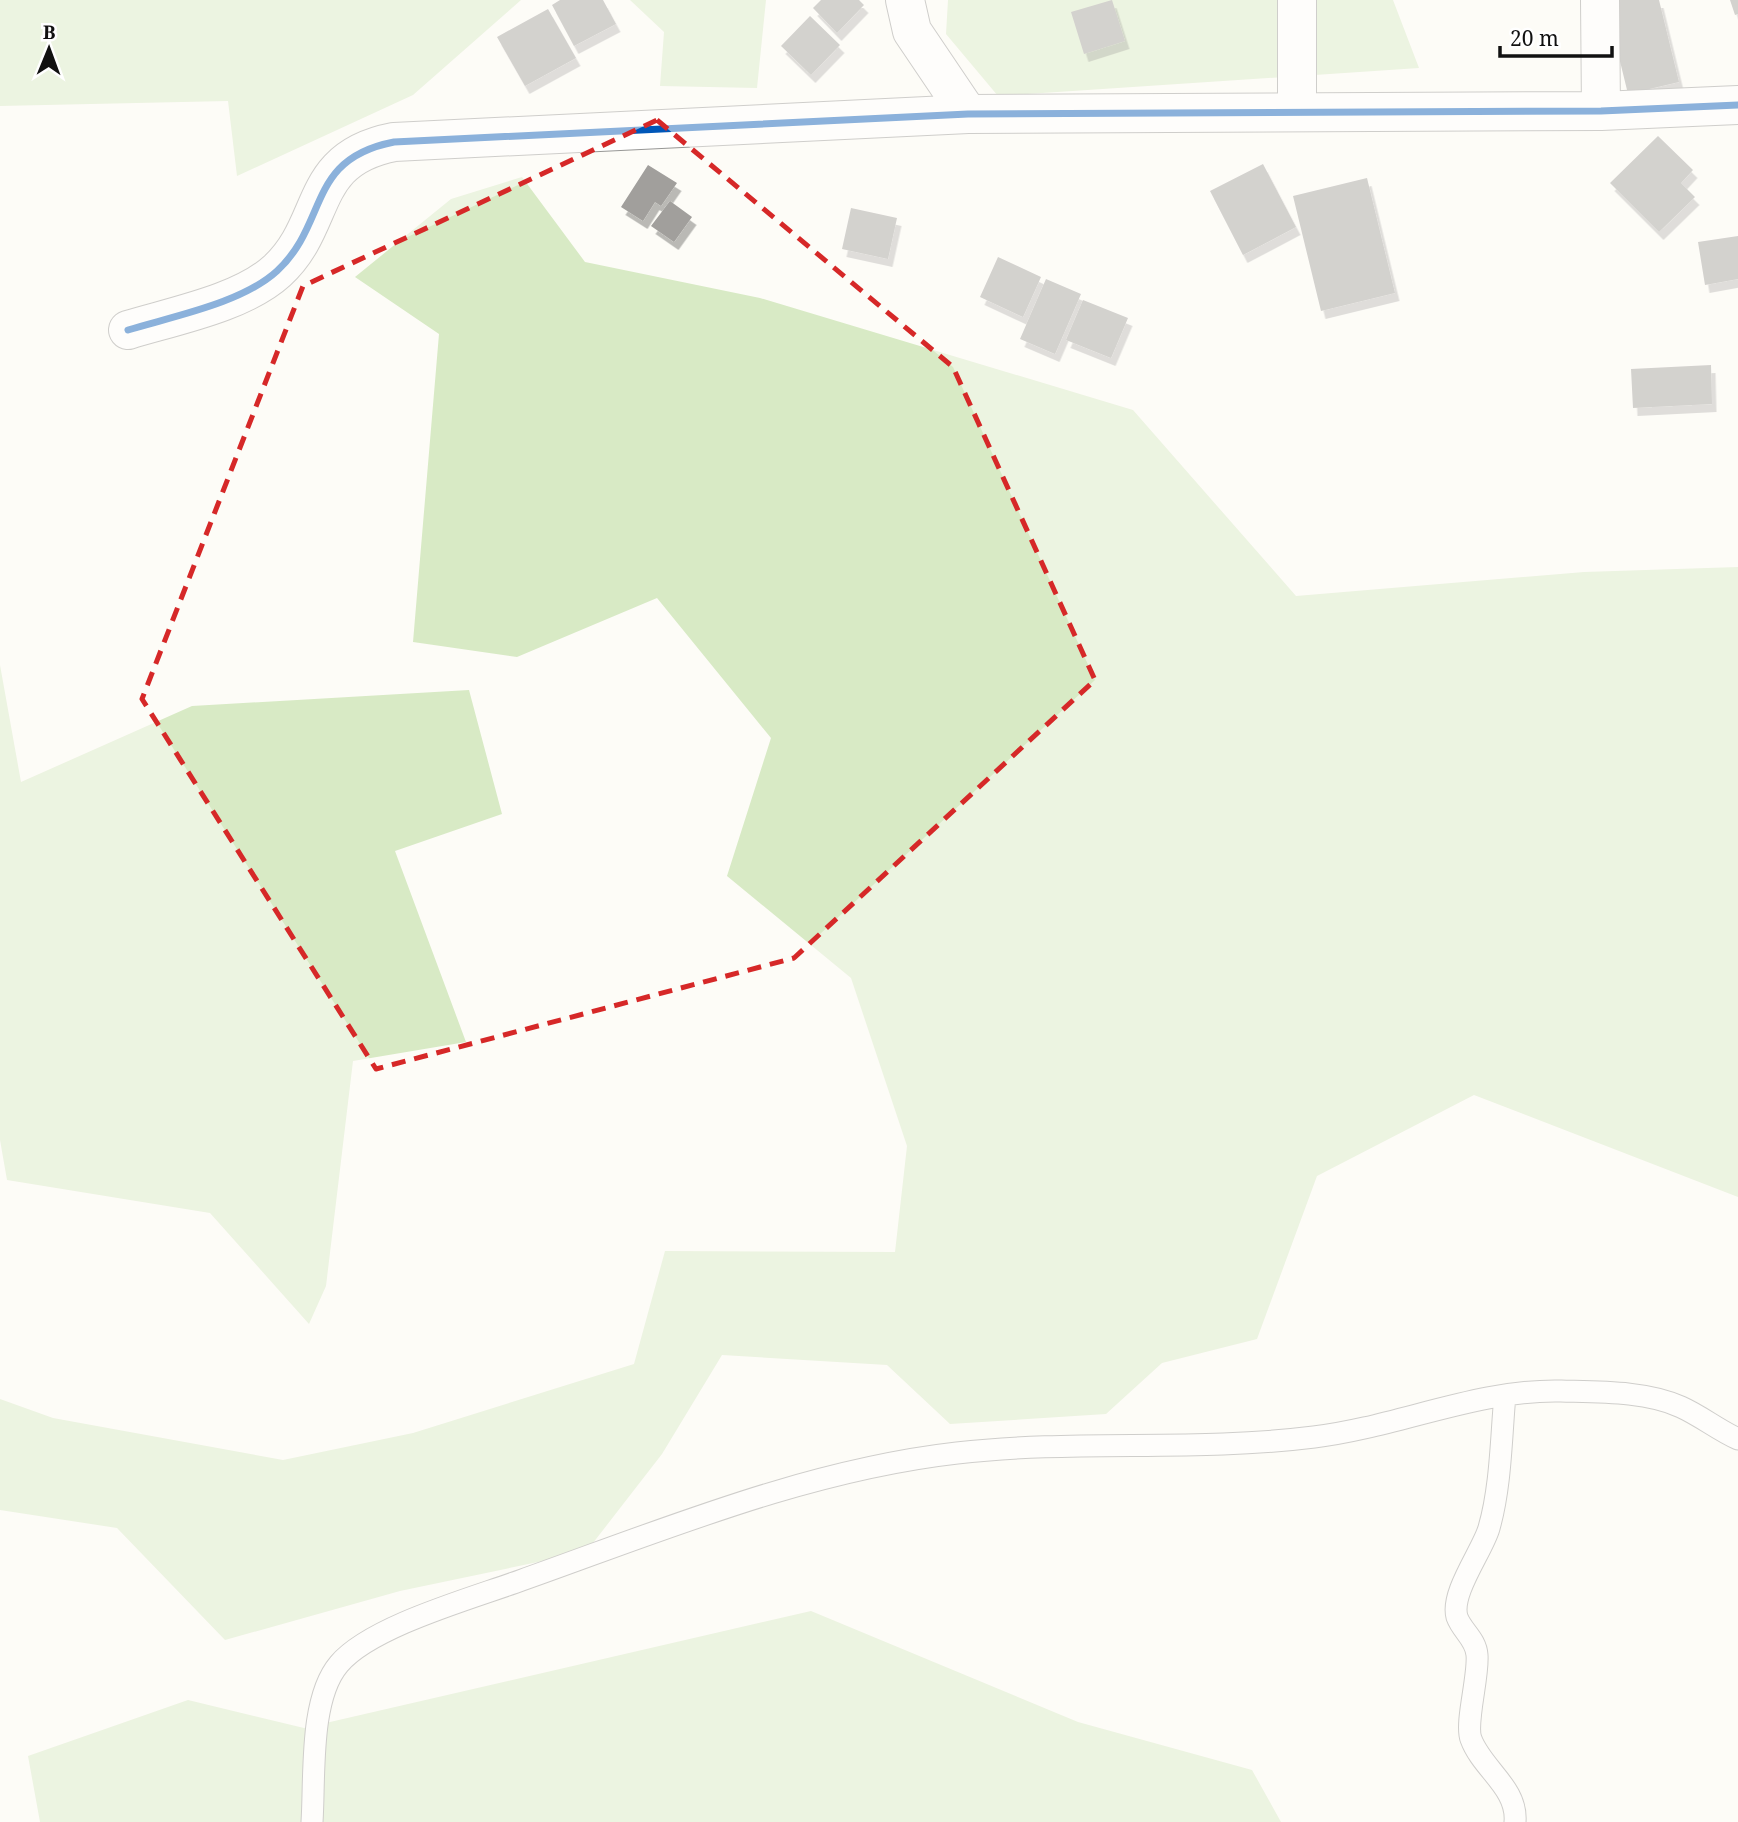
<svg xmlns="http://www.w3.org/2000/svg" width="1738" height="1822" viewBox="0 0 1738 1822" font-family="'Noto Serif',serif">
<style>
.forest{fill:#d8eac5}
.building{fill:#a19f9c;filter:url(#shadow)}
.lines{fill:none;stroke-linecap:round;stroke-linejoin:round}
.service-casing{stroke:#979795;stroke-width:23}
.minor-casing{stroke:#979795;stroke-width:40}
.service{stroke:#fffffe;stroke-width:21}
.minor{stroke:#fffffe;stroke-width:38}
.cycleway-casing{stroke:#fff;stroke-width:11}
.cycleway{stroke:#0057b8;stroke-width:7}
.marked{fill:none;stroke:#d62828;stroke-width:5;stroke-dasharray:14 9;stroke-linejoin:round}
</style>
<defs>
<filter id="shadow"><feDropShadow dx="4.5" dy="8" stdDeviation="0" flood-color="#0004"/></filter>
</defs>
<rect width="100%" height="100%" fill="#fdfcf7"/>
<path class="forest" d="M0,0H521L413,95L237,176L228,101L0,106Z
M630,0H766L757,88L660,86L664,32Z
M948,0H1393L1419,68L998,96L946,34Z
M522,177L585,262L760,298L1133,410L1296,596L1584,572L1738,567V1197L1474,1095L1317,1176L1257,1339L1162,1363L1106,1414L950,1424L887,1365L722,1355L662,1454L586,1552L400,1591L225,1640L117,1528L0,1510V1399L53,1418L283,1460L413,1433L634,1364L665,1251L895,1252L907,1146L851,978L727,876L771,738L657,598L517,657L413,642L439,334L355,277L451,199Z
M0,665L21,782L192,706L469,690L502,814L395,851L466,1042L353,1061L326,1286L309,1324L210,1213L7,1180L0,1140Z
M811,1611L1078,1722L1252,1770L1281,1822H40L28,1756L188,1700L304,1728Z"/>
<path class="building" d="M560,0H603L616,24L574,46L552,5Z
M821,0H859L864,5L837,33L813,8Z
M1112,0L1125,41L1084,54L1071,12Z
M1605,0H1659L1679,82L1628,94Z
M1730,0H1738V14L1735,15Z
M548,9L576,58L525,86L497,37Z
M810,16L840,45L811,75L781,46Z
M1658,136L1693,170L1681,183L1695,197L1659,232L1610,183Z
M1263,164L1296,227L1243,255L1210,191Z
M648,165L677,183L661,206L655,202L643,221L621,207Z
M1367,178L1395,293L1321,311L1293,196Z
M670,201L692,217L674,242L651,226Z
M851,208L897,218L888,259L842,249Z
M1738,236V279L1705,285L1698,242Z
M998,257L1041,277L1023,317L980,297Z
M1046,279L1081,294L1055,354L1020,339Z
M1083,300L1128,318L1111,358L1066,340Z
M1711,365L1712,404L1633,408L1631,369Z"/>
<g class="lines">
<defs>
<path id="service" d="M1505,1395C1501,1438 1501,1486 1489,1528C1483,1550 1450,1593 1457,1617C1462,1631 1476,1639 1477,1655C1479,1676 1465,1723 1471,1739C1482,1769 1518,1788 1515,1822
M312,1822C315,1778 309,1699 339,1664C371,1626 473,1598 522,1580C663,1530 807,1470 957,1453C1076,1439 1195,1452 1314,1437C1397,1427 1478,1389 1561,1391C1598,1392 1647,1391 1681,1407C1701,1416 1718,1430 1738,1439"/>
<path id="minor" d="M905,0L912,31L968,114
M1600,0L1601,111
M1297,112V0
M128,330C174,316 242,303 277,271C329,223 306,159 394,142L968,114L1601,111L1738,105"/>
</defs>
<use href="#service" class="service-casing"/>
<use href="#minor" class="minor-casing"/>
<use href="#service" class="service"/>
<use href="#minor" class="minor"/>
<defs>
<path id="cycleway" d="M128,330C174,316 242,303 277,271C329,223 306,159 394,142L968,114L1601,111L1738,105"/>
</defs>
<use href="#cycleway" class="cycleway-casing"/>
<use href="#cycleway" class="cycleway"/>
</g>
<path d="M0 0H1738V1822H0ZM657,120L953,367L1095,680L794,958L376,1069L142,699L303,286Z" fill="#fdfcf7" fill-opacity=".55" fill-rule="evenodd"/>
<path class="marked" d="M657,120L953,367L1095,680L794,958L376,1069L142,699L303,286Z"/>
<g transform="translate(49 49) rotate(1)" stroke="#ffffff" stroke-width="5" paint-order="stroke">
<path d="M0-5L12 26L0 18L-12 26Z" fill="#111111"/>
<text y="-10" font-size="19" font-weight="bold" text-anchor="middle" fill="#111111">B</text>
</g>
<path d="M1500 46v10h112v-10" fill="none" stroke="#111111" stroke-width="3.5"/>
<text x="1510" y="46" font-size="21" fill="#111111" stroke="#ffffff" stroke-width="5" paint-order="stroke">20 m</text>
</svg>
